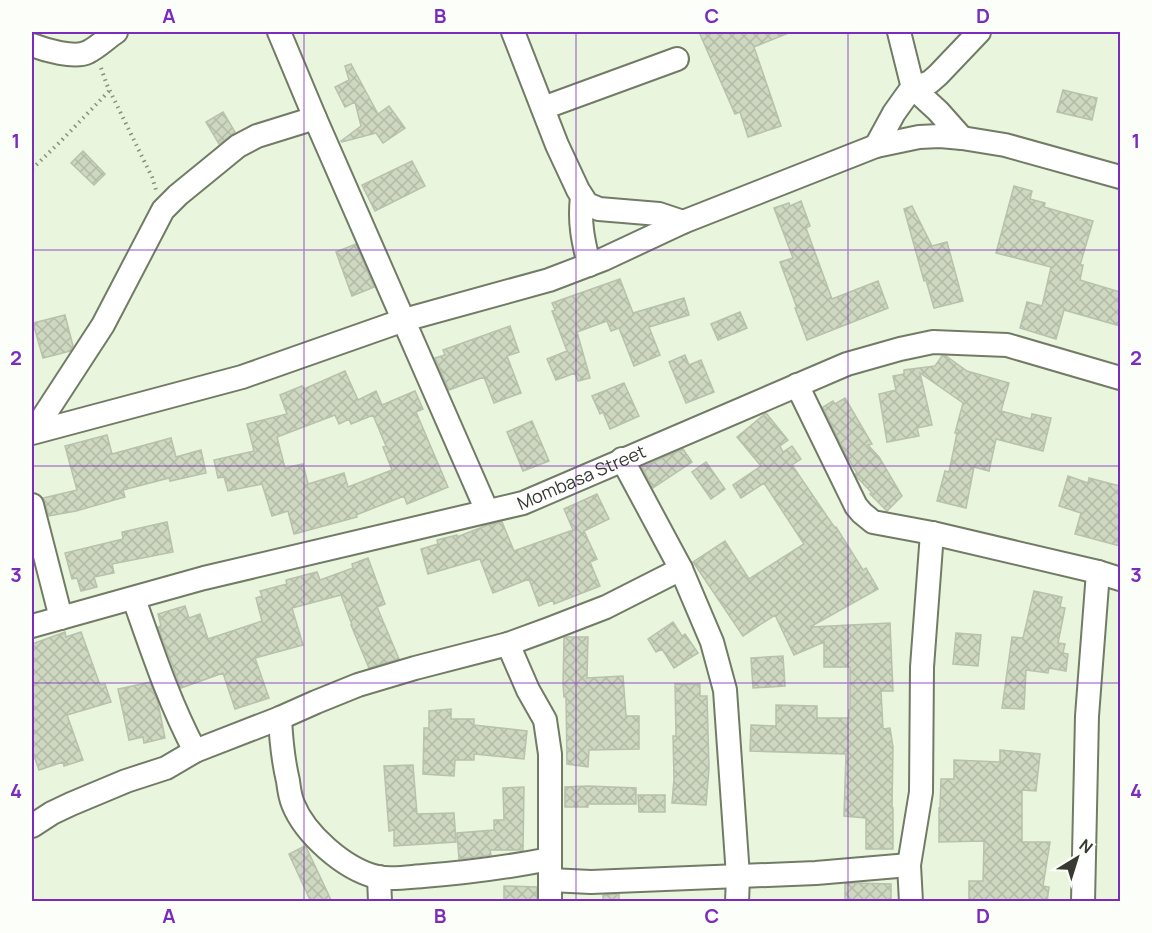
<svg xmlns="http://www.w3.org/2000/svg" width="1152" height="933" viewBox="0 0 1152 933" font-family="Manrope,sans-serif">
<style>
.building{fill:url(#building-cross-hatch);stroke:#b7c1ab;stroke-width:1.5;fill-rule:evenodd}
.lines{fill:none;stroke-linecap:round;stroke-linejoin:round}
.minor-casing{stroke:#727b66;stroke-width:26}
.path{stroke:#899080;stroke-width:4;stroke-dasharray:1.5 4.5;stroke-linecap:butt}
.minor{stroke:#fff;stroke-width:22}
.grid{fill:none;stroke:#7b2cbf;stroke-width:1.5;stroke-opacity:0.55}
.labels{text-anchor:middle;stroke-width:6;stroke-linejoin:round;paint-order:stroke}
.street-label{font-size:18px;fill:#363a31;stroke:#fcfef9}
.neatline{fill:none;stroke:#7b2cbf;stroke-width:2}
.grid-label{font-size:20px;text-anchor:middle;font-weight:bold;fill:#7b2cbf}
</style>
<defs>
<pattern id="building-cross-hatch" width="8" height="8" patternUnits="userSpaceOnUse" patternTransform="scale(1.5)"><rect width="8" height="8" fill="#ced8c1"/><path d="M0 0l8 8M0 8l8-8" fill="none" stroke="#b2baa6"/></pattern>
</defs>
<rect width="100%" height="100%" fill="#eaf5dd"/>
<path class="building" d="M699,32H791L754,47L781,126L748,137L740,112L735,114Z
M351,64L378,114L389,106L405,128L383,143L376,133L342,142L341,141L361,126L355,102L345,107L335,87L349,80L345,66Z
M1063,90L1097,98L1092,120L1057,112Z
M223,112L235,132L219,144L206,122Z
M83,151L105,174L94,185L71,163Z
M412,161L425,186L375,211L362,185Z
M1014,186L1032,191L1030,199L1045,203L1044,207L1093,221L1080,265H1083L1080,280L1120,292V326L1064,310L1056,339L1020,328L1027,302L1042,306L1051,267L996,253Z
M801,201L810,226L806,228L832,299L878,281L888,308L807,340L795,308H797L780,262L793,258L774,208L789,203L790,206Z
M912,206L932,246L947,242L963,301L934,308L926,280L924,281L904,209Z
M356,244L374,287L352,296L336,252Z
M620,279L633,313L684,298L689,315L649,327L660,355L634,366L619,328L611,331L607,321L577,332L590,378L578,381L575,373L556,380L547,359L567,351L552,311L555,310L552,303Z
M740,312L747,328L718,340L711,324Z
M65,315L73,346L70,351L43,358L33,323Z
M510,326L519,352L507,356L521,393L494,403L484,377L449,390L435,358L445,355L443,350Z
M685,355L689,365L701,360L714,392L686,403L669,362Z
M942,356H946L967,371L1009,383L1001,411L1031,419L1032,414L1051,418L1043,451L996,439L989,471L974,467L966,508L937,501L945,471L949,472L957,433H955L963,403L920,373L932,425L917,428L919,436L887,442L879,394L896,390L893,376L904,374V370L935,366Z
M345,371L358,400L376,391L382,405L415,391L423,409L416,412L448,487L407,504L404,496L356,515L357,517L294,534L288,511L272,516L262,484L228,491L224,477L218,478L214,460L254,451L247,424L287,414L280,395L302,386L304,389ZM335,415L339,424L349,419L351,424L373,415L386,446L383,447L392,470L348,487L344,473L308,484L303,464L285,468L277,437Z
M624,383L639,416L610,429L603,412L600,414L592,396Z
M845,398L872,444L868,445L879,457L902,496L887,511L870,494L872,493L856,476L855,474L857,473L846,455L823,407L833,401L835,404Z
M766,413L788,440L780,446L783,452L792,446L801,459L792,465L835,528L836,527L863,570L866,568L878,589L810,627L890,623L893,691H881L883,729L890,728L893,747L892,808H893V849H866V818L844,816L846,754L750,751L751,725L776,726V705L817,706V718H849V710H850V667H824V642L794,655L775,615L743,636L693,562L725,541L749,579L804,544L764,483L741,498L733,485L761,466L737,437Z
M532,421L549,461L523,471L507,432Z
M107,435L112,454L171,438L176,457L201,450L206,473L170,481L169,478L123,490L125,497L76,511L49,516L43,498L77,490L65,446Z
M683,449L692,462L653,488L642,467Z
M706,462L725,489L711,499L692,472Z
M1068,476L1088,483L1089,478L1120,486V546L1075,534L1081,513L1059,506Z
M597,494L609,519L584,531L597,559L590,562L600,586L554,604L553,600L539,606L529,579L493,593L480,559L428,574L421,549L438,544L437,540L457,535V537L485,526L502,522L514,551L573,530L564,509Z
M167,522L173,552L112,564L114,573L94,577L97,587L81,591L77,578L72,579L65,553L123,539L122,532Z
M368,558L385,604L377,607L399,659L369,668L351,625H352L341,595L292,608L303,645L255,658L269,698L235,709L223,673L181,688L158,627L161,626L158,614L185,606L189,618L200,614L208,639L262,621L256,598L262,596L260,591L287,584L286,580L317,572L320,580L353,568L352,564Z
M1034,591L1062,597L1060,607L1065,608L1058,643L1065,644L1063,653L1068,654L1066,671L1049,668L1048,673L1026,670L1024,709L1002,708L1012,637L1023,638Z
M673,622L682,636L685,634L698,653L674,668L662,649L656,652L648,639Z
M65,632L66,637L81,632L100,685L105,684L111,702L67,715L83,760L64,766L63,762L39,770L32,750V644Z
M956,633L981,635L978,666L953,664Z
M567,637H588L587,678L623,676L626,716H639V749L589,750L588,767L567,764L566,697H564L563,684L564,638Z
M783,656L785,686L753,688L751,658Z
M150,682L158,703L165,738L144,743L143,737L129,740L118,689Z
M675,684H700V696H707L709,768L706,805L672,803L674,779L673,736H676Z
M451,709V719H474V725L527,731L524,759L474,754V760H455L454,776L423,774L424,728H429V711Z
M1000,750L1040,754L1036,791L1022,790V842H1050L1043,886L1049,887L1047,902H969V881H983L984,841L939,842V808H940L941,779H954V760L1000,762Z
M413,765L417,814L454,813L456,842L394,846V830L389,831L384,766Z
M588,786L636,788V804H588V807H565V787Z
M524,787L523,850H490L491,855L459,859L457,833L494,830V820H504L503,788Z
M638,795H665V812H639Z
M305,846L306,847L332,902H311L289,854Z
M852,883L891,884V902L845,901V884Z
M504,886L537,887V902H504Z
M619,894V902H603V895Z"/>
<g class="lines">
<defs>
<g id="minor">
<path d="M279,32L315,118L487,511"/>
<path d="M513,32L557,145L578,190L587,204L599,209L659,214L683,222"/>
<path d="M899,32L913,88L938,111L962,138"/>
<path d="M32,45C45,50 75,59 88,52C98,47 107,38 116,32"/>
<path d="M543,108L677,59"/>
<path d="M876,146L894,113L909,92L913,88L930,82L938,75L979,32"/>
<path d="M582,197C579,222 583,240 589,265"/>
<path d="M797,385L856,506L862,513L873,522L932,533L1098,572L1120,579"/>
<path d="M34,431L103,325L163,210L178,195L238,146L257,136L315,118"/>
<path d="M32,433L242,377L404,320L549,280L604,259L683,222L876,146L919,137L940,136L962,138L1005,145L1120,177"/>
<path d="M622,459L681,569L712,642L725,690L738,876L737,902"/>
<path d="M32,505L61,618"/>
<path d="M134,599C152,650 169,702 195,751"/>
<path id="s1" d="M32,626L204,578L523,503L847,364L900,349L933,342L1007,345L1120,378"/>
<path d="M508,644L528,690L545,720L550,754V902"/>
<path d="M280,718C281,739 283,760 288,781C289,789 290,797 293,804C305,834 344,869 377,877C391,880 409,877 423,876C466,873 508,867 550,859"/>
<path d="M32,826L52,813L71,804L126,781L166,768L195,751L280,718L316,702L358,685L415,668L508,644L549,629L606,607L681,569"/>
<path d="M379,877L380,902"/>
<path d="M550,880L591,882L816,873L909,865"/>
<path d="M911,902L909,865L921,792L922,667L932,533"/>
<path d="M1083,902L1087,716L1098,572"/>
</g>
</defs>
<use href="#minor" class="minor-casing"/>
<path class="path" d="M101,68L107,85L152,177L156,190
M32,169L62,140L110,90"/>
<use href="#minor" class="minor"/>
</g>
<path class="grid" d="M304,32V902M576,32V902M848,32V902M32,250H1120M32,466H1120M32,683H1120"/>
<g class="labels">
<g class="street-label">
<text dy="6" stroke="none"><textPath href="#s1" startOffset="570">Mombasa Street</textPath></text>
</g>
</g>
<rect width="1152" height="933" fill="none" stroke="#fcfef9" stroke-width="66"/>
<g transform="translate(1077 858) rotate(38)" stroke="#fcfef9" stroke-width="4.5" paint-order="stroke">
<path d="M0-4.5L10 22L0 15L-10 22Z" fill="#363a31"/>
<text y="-9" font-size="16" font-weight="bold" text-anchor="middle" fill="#363a31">N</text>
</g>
<rect x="33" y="33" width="1086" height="867" class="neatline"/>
<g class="grid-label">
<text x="169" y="23">A</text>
<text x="440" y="23">B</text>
<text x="712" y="23">C</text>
<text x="983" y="23">D</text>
<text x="16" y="148">1</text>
<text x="1136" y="148">1</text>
<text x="16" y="365">2</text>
<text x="1136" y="365">2</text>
<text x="16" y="582">3</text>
<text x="1136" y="582">3</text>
<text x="16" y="798">4</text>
<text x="1136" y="798">4</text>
<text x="169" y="923">A</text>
<text x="440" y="923">B</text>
<text x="712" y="923">C</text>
<text x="983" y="923">D</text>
</g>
</svg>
